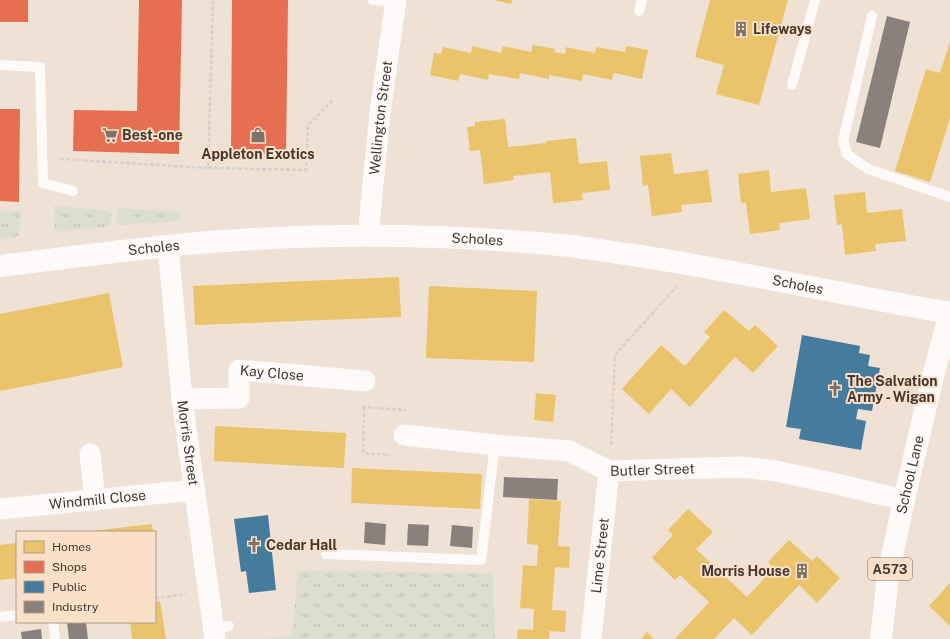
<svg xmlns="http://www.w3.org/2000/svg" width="950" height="639" viewBox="0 0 950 639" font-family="'Public Sans',sans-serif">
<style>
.grass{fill:url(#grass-tufts)}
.homes{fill:#e9c46a}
.shops{fill:#e76f51}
.public{fill:#457b9d}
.industry{fill:#8a817c}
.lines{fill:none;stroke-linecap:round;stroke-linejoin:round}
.path{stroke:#d6d1cd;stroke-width:2.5;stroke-dasharray:4 2;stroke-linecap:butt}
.lane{stroke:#fdfaf9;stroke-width:10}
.street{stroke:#fdfaf9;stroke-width:21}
.secondary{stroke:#fdfaf9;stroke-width:22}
.primary{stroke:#fdfaf9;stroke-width:22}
.labels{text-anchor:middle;stroke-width:4;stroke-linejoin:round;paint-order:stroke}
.shield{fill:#fae0c9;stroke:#796a5d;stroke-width:1}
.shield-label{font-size:13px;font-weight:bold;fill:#42382f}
.poi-label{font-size:14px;font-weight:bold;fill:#42382f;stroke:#fae0c9;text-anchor:start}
.street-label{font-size:14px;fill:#42382f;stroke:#fae0c9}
</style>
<defs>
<pattern id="grass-tufts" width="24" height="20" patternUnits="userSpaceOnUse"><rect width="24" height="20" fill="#dbdfcb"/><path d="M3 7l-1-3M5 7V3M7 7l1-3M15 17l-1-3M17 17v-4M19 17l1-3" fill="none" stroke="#bdc0af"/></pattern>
</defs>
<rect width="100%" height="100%" fill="#efe1d4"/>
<path class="grass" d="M55,206L111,211L110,226L54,232Z
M117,208L181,212L180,221L116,225Z
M20,211L19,236L0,239V212Z
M298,571L493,573L495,639H264L292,636Z"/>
<path class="homes" d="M494,0H512L511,4Z
M710,0H788L759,105L716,94L724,65L695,57Z
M950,42V118L930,182L895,171L926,69L940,73Z
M533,45L555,49L554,52L565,54L566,47L595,53L596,47L625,52L626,46L648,50L642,79L614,73L612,80L583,74L582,81L549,75V79L520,73L519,79L489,74L488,80L460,74L458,81L430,75L434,53L441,54L443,47L471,53L472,46L501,53L503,46L531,52Z
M505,119L508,147L546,143V141L576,138L579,164L607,161L610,190L582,193L583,200L553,203L550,172L513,176L514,180L484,184L480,150L470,151L467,127L475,126V122Z
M671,153L674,174L708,170L712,202L681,205L682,212L652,216L648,185L643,186L640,156Z
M769,170L771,192L806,188L810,219L779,223L780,230L750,234L746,203H741L738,174Z
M865,192L867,213L902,209L906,241L875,244L876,251L845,255L842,224L837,225L834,195Z
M399,277L401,317L195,325L193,286Z
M429,286L537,291L534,362L426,358Z
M109,293L123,367L0,391V314Z
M724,310L749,331L755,325L778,346L753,373L735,357L690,407L671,389L649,414L622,389L661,345L685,366L710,337L704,332Z
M536,393L556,395L553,422L534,420Z
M215,426L346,433L344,468L214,461Z
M352,468L482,474L480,509L351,503Z
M529,499L561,501L558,546L570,547L569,568L555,567L552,610L566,611L565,632L550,631L549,639H517L518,629L533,630L534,609L520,608L523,565L537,566L538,545L527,544Z
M688,509L713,532L696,549L747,597L774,568L768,562L789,540L812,561L817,556L840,578L817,603L799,585L752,635L734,618L714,639H675L709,602L680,575L675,580L652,558L673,535L668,530Z
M152,524L153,532H92V531Z
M17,543V578L0,580V545Z
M950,583V626L929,606Z
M160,601L166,639H132L130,622H155V602Z
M647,632L654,639H641Z"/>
<path class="shops" d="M0,0H28V22H0Z
M139,0H182L179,154L73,151L74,110L137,111Z
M232,0H288L286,154H231Z
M0,109H20L19,202L0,201Z"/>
<path class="public" d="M802,335L860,346L859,353L870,355L868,366L880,368L872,411L858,409L856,419L866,421L861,450L799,439L801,429L786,427Z
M268,515L276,590L249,593L246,571L241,572L234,519Z"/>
<path class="industry" d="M887,16L910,22L880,148L856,142Z
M504,477L558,479L557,500L503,497Z
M365,522L386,524L385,545L364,543Z
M408,524L429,525L428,546L407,545Z
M452,525L473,527L472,548L450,546Z
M67,622H86L88,639H69Z
M41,629L42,639H22L21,632Z"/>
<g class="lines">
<path class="path" d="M60,159L208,168L213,0
M208,168L306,170L308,125L334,99
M364,405V407L406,410
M364,407L363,453L390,455
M611,445L615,355L676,287
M155,598L186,594"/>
<path class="lane" d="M373,0L396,2
M639,11L642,0
M872,16L843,141L847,154L868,169L950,197
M0,65L40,67L43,183L73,191
M792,85L815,0
M326,554L481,560L495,445
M0,617L17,615
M53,622L55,639
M213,629L229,626"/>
<g class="street">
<path id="s1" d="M368,236L380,113L396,0"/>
<path id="s2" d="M168,246L182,399L215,639"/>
<path id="s3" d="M182,399L239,398V370L365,381"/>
<path id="s4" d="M404,435L495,445L569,451L609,471L741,467L776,471L841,485L904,500"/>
<path d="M90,454L95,500"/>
<path id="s5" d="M0,509L194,490"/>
<path id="s6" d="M591,639L609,471"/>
</g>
<path class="secondary" id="s7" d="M0,266C56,259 111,252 167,246C301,232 437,233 571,246C592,249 612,252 633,255C739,271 844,295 950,313"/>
<path class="primary" id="s8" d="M881,639L888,576L904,500L934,372L950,313"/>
</g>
<defs>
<symbol id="building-bare" viewBox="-9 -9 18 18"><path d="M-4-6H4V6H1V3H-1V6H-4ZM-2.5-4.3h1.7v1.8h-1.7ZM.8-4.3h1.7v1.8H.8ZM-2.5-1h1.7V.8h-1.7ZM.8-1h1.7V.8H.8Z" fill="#7f7369" stroke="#fae0c9" stroke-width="2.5" paint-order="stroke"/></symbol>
<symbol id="supermarket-bare" viewBox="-9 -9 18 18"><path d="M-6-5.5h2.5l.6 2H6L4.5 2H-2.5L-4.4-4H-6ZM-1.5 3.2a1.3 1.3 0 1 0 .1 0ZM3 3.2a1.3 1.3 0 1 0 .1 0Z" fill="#7f7369" stroke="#fae0c9" stroke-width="2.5" paint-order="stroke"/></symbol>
<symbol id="shop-bare" viewBox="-9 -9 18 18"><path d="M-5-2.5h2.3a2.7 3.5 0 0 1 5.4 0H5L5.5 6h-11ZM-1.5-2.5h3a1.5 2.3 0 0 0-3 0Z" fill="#7f7369" stroke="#fae0c9" stroke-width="2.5" paint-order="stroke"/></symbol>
<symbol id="church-bare" viewBox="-9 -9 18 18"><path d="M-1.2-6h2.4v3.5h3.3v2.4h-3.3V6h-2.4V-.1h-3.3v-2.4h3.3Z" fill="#7f7369" stroke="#fae0c9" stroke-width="2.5" paint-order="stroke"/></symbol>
</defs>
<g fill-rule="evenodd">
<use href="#building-bare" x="730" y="18" width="22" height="22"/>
<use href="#supermarket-bare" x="99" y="124" width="22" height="22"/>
<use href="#shop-bare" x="247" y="124" width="22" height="22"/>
<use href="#church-bare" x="824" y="378" width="22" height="22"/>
<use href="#church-bare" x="243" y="534" width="22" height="22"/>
<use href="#building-bare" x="791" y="560" width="22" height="22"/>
</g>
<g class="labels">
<rect class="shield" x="868" y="558" width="44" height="22" rx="3"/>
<g class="shield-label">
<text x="890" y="574">A573</text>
</g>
<g class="poi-label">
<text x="753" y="34">Lifeways</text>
<text x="122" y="140">Best-one</text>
<text x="258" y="159" text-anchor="middle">Appleton Exotics</text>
<text x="847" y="386">The Salvation<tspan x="847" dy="16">Army - Wigan</tspan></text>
<text x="266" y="550">Cedar Hall</text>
<text x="790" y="576" text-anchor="end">Morris House</text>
</g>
<g class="street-label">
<text dy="5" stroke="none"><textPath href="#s1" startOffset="119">Wellington Street</textPath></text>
<text dy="5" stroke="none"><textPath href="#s7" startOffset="479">Scholes</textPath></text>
<text dy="5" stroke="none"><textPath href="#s7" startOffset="155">Scholes</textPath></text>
<text dy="5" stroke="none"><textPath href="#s7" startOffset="803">Scholes</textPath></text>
<text dy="5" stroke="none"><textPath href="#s3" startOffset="118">Kay Close</textPath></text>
<text dy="5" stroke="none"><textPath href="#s2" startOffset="198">Morris Street</textPath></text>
<text dy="5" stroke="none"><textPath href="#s4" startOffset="254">Butler Street</textPath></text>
<text dy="5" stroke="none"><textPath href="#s8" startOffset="167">School Lane</textPath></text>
<text dy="5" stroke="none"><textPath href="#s5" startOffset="98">Windmill Close</textPath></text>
<text dy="5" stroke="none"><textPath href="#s6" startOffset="84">Lime Street</textPath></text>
</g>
</g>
<rect x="16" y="531" width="140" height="92" fill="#fae0c9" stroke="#b09d8b"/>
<rect x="24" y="541" width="20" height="12" fill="#e9c46a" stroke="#b09d8b"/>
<text x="52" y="551" font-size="12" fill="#42382f">Homes</text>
<rect x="24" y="561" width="20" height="12" fill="#e76f51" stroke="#b09d8b"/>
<text x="52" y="571" font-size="12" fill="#42382f">Shops</text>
<rect x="24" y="581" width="20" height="12" fill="#457b9d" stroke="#b09d8b"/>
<text x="52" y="591" font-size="12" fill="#42382f">Public</text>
<rect x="24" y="601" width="20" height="12" fill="#8a817c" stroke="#b09d8b"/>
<text x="52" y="611" font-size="12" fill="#42382f">Industry</text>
</svg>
